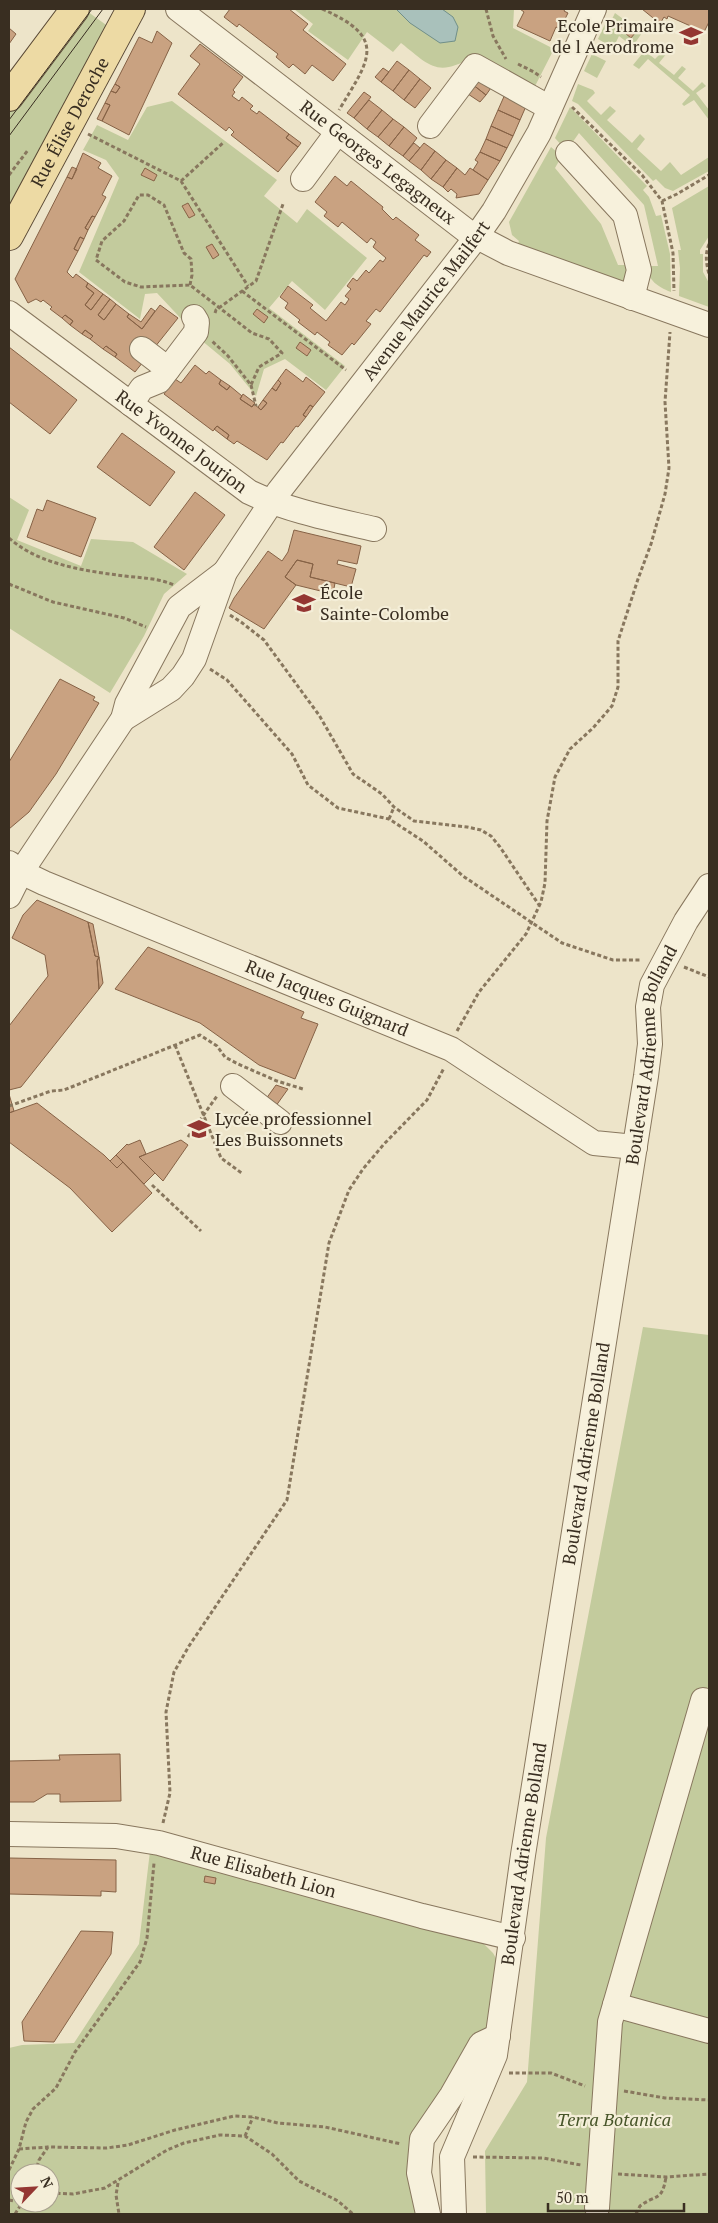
<svg xmlns="http://www.w3.org/2000/svg" width="718" height="2223" viewBox="0 0 718 2223" font-family="'PT Serif',serif">
<style>
.green{fill:#c3cb9d;fill-rule:evenodd}
.water{fill:#a9c1bb;stroke:#708f89}
.building{fill:#c9a281;stroke:#866246}
.lines{fill:none;stroke-linecap:round;stroke-linejoin:round}
.minor-casing{stroke:#88775e;stroke-width:26}
.major-casing{stroke:#564532;stroke-width:30}
.path{stroke:#88775e;stroke-width:3;stroke-dasharray:4 2.5;stroke-linecap:butt}
.minor{stroke:#f7f1dc;stroke-width:24}
.major{stroke:#eddaa4;stroke-width:28}
.tram{stroke:#392e21;stroke-width:1}
.labels{text-anchor:middle;stroke-width:4.5;stroke-linejoin:round;paint-order:stroke}
.poi-label{font-size:18px;fill:#392e21;stroke:#f4eed8;text-anchor:start}
.street-label{font-size:18px;fill:#392e21;stroke:#f4eed8}
.park-label{font-size:18px;font-style:italic;fill:#475529;stroke:#f4eed8}
</style>
<rect width="100%" height="100%" fill="#ede4c9"/>
<path class="green" d="M84,9L109,27L9,211V108Z
M294,9H514L513,28L554,49L532,92L472,57C437,78 429,65 401,43L393,52L367,32L348,60L308,31L313,24Z
M615,13L642,33L635,43L655,59L664,50L667,53L659,63L674,75L682,66L686,69L678,78L693,91L702,82L706,86L696,93L709,110V120L694,100L684,106L682,104L690,95L648,59L639,69L633,65L642,54L619,36L613,48L598,39L606,22L610,23Z
M592,54L606,61L597,78L584,71Z
M578,84L593,90L595,93L587,101L601,115L610,106L616,111L607,120L632,143L640,134L645,139L637,149L661,171L670,162L681,175L709,157V171L673,191L665,188L656,179L653,181L578,104L572,101Z
M172,101L277,180L264,196L297,223L307,209L367,258L325,310L292,281L269,308L345,366L326,390L285,359L264,369L256,396L230,364L201,340L157,293L145,294L140,319L79,272L119,178L106,160L83,150L97,125L128,140L147,107Z
M570,107L647,186L643,190L649,197L656,216L661,215L670,254L671,292C656,286 650,281 645,266H658L644,205L579,133L572,143L562,146L555,138Z
M551,147L558,153L559,161L555,168L601,224L618,265H629L624,280L621,282L517,246L519,241L512,235L509,222Z
M709,186V236L700,250V254H703V272L709,283V307L679,296L680,268L678,250H681L672,208Z
M9,497L29,510L17,540L81,566L91,539L133,542L187,574L164,594L144,636L110,693L9,628Z
M643,1327L709,1335V2214H486L485,2151L527,2082L546,1838Z
M150,1851L482,1942L493,1953L497,1960L488,2033L434,2120L427,2214H9V2048L22,2045L74,2043L139,1944ZM20,2173H50V2203H20Z"/>
<path class="water" d="M396,9H442L453,17L458,27L455,41L440,43L410,23Z"/>
<path class="building" d="M230,9H289L308,24L303,30L346,64L333,81L312,65L305,74L293,64L289,68L276,57L278,54L239,24L237,27L224,17Z
M520,9H565L564,11L568,13L560,29L556,27L550,41L517,26L524,12Z
M642,9H709V22L704,32L668,16L667,19L664,17L661,22L663,26Z
M624,23L635,33L631,38L620,29Z
M9,28L16,34L9,44Z
M157,31L172,43L129,135L102,121L110,105L105,103L111,91L116,93L120,87L115,84L139,37L152,43Z
M200,44L243,77L233,90L235,92L232,96L239,101L242,97L253,106L250,109L257,114L259,111L289,134L286,138L298,147L278,172L231,135L234,132L229,127L226,131L178,94L200,64L190,56Z
M397,61L409,70L393,91L381,82Z
M383,68L389,72L381,82L375,77Z
M409,70L420,79L404,100L393,91Z
M478,76L493,85L486,95L472,84Z
M420,79L431,88L415,108L404,100Z
M115,84L120,87L116,93L111,91Z
M472,84L486,95L480,102L465,92Z
M364,92L371,97L354,118L347,113Z
M506,92L527,104L520,120L498,110Z
M369,100L382,110L367,129L354,118Z
M105,103L110,105L102,121L97,119Z
M382,110L393,119L378,137L367,129Z
M498,110L520,120L513,136L491,126Z
M393,119L404,127L389,146L378,137Z
M491,126L513,136L507,148L486,139Z
M404,127L417,138L403,156L389,146Z
M289,134L301,143L298,147L286,138Z
M486,139L507,148L500,161L480,152Z
M414,143L420,148L409,161L403,156Z
M424,143L435,151L421,170L409,161Z
M435,151L446,160L431,179L421,170Z
M480,152L500,161L488,180L473,170L478,162L475,160Z
M83,153L101,163L98,168L112,176L102,195L106,197L95,217L92,216L85,228L88,230L84,239L80,237L74,249L78,251L67,272L73,278L76,274L88,283L86,287L94,293L85,305L91,310L103,294L110,299L98,315L104,320L116,304L129,314L127,317L142,329L160,305L178,318L135,372L115,357L117,354L106,346L103,349L90,339L93,336L85,330L82,334L70,325L73,321L65,315L62,318L50,309L52,307L43,300L41,302L36,299L28,303L15,279L67,177L72,179Z
M446,160L457,168L443,187L431,179Z
M72,167L77,169L72,179L67,177Z
M145,168L157,175L154,181L141,175Z
M457,168L465,175L470,168L488,180L479,194L456,198L457,194L451,189L448,192L443,187Z
M335,176L347,186L351,181L383,207L382,209L393,220L396,217L419,235L415,240L431,252L427,257L424,255L380,312L376,309L366,321L371,324L354,345L352,343L342,355L328,345L330,342L317,332L315,335L298,322L300,320L285,308L288,303L280,297L288,286L313,305L310,308L326,321L341,302L345,305L349,299L345,296L351,289L347,286L353,278L357,281L366,270L369,273L380,260L383,262L386,258L373,247L376,242L371,238L367,243L342,222L338,227L324,216L327,212L315,202Z
M188,203L195,215L189,218L182,206Z
M92,216L95,217L88,230L85,228Z
M80,237L84,239L78,251L74,249Z
M212,244L219,255L213,259L206,247Z
M88,283L103,294L91,310L85,305L94,293L86,287Z
M110,299L116,304L104,320L98,315Z
M151,308L155,311L142,329L127,317L129,314L141,322Z
M257,309L268,317L264,323L253,314Z
M65,315L73,321L70,325L62,318Z
M85,330L93,336L90,339L82,334Z
M300,342L311,350L307,356L296,348Z
M106,346L117,354L115,357L103,349Z
M9,347L77,400L50,434L9,402Z
M195,365L206,374L209,371L221,380L219,384L227,390L230,386L242,396L240,399L252,407L254,404L261,410L267,403L263,400L272,388L276,391L281,383L278,380L286,369L303,382L306,377L325,392L313,407L310,405L303,415L306,417L298,427L296,426L283,443L281,442L267,460L237,441L234,444L227,439L229,435L217,426L213,431L164,394L175,379L181,383Z
M221,380L230,386L227,390L219,384Z
M278,380L281,383L276,391L272,388Z
M243,394L255,403L252,407L240,399Z
M263,400L267,403L261,410L258,407Z
M310,405L313,407L306,417L303,415Z
M217,426L229,435L227,439L214,429Z
M122,433L175,472L150,506L97,467Z
M195,492L225,515L184,570L154,547Z
M47,500L96,518L81,557L27,537L37,509L43,511Z
M294,530L361,546L357,564L338,560L337,564L356,569L351,587L310,577L313,564L297,560L285,577L296,585L264,629L229,608L234,598L268,551L282,561L288,552Z
M297,560L313,564L310,577L335,583L333,594L296,585L285,577Z
M60,679L95,697L93,700L99,703L56,774L29,812L9,829V762Z
M37,900L88,922L95,956L99,957L97,961L99,989L21,1087L9,1090V1026L48,976L45,955L12,938L23,915Z
M88,922L93,924L99,957L95,956Z
M148,947L304,1012L301,1018L318,1024L295,1079L259,1065L200,1023L115,989Z
M99,957L103,983L99,989L97,961Z
M276,1085L288,1089L273,1110L263,1103Z
M9,1094L14,1111L9,1113Z
M37,1103L104,1155L117,1168L123,1162L152,1193L112,1232L70,1188L9,1142V1113Z
M140,1140L146,1154L139,1157L155,1173L144,1184L116,1155L127,1144L128,1145Z
M181,1140L188,1145L163,1181L139,1157Z
M116,1155L123,1162L117,1168L110,1161Z
M120,1754L121,1801L60,1802V1794H47L34,1802H9V1761L60,1760L59,1755Z
M9,1858L116,1860V1892L101,1891V1896L9,1894Z
M205,1876L216,1878L215,1884L204,1882Z
M81,1931L113,1932L111,1954L54,2042L24,2041L22,2022Z"/>
<g class="lines">
<defs>
<g id="minor">
<path id="s1" d="M178,9L468,232L508,253L709,325"/>
<path d="M430,126L475,66L550,108"/>
<path d="M568,153L625,215L639,270L632,298"/>
<path d="M303,179L337,133"/>
<path id="s2" d="M9,313L249,492C289,511 331,519 374,529"/>
<path d="M142,349L168,369"/>
<path d="M131,404L142,388L159,381L196,332L197,322L194,317"/>
<path id="s3" d="M123,719L171,689L183,676L194,659L225,572L279,491L471,244L494,211L539,133L594,9"/>
<path id="s4" d="M9,863L21,872L44,883L451,1049L594,1143L635,1147"/>
<path d="M9,896L21,872L123,719L127,704L179,607L225,572"/>
<path d="M233,1086L280,1122"/>
<path id="s5" d="M9,1834L116,1836L159,1843L422,1916L513,1938"/>
<path d="M615,2005L709,2031"/>
<path d="M597,2208L610,2022L703,1700L709,1702"/>
<path d="M428,2214L419,2173L422,2139L452,2095L481,2044L498,2036"/>
<path id="s6" d="M454,2214L452,2157L495,2055L523,1855L646,1076L650,1044L648,1007L652,985L686,921L709,886"/>
</g>
<g id="major">
<path d="M9,97L75,9"/>
<path id="s7" d="M9,236L131,9"/>
</g>
</defs>
<use href="#minor" class="minor-casing"/>
<use href="#major" class="major-casing"/>
<path class="path" d="M322,9C389,38 369,60 339,110
M486,9L493,36L506,59
M518,64L534,72L541,77
M572,107L642,175L662,201L673,253L674,291
M88,134L181,181L248,286
M9,175L28,150
M181,181L224,142
M662,201L677,194L709,175
M709,244C705,254 706,263 709,274
M190,285L192,275L191,259L184,253L164,205L148,195H139L124,221L102,241L96,260L125,282L141,287L190,285L252,333L269,339L282,353L259,367L251,385L228,356L212,341
M242,291L346,370
M215,313L216,310L256,281L283,204
M251,385L256,406
M9,538C39,565 86,571 125,576C142,578 158,578 174,585
M9,584L53,602L124,618L146,627
M230,615L241,622L264,640L319,715L353,774L382,794L394,807L414,821L467,827L481,830L491,836L500,847L539,905
M210,669L227,680L292,754L308,785L338,808L389,819L423,841L463,876L562,943L613,960H641
M389,819L394,807
M684,967L709,977
M457,1031L479,992L526,934L541,902L545,883L547,821L555,777L570,749L593,728L612,706L618,687V641L638,579L651,544L665,494L669,468L665,402L670,332
M175,1045L221,1158L243,1174
M9,1106L51,1091L64,1090L200,1035L217,1046L225,1057L238,1064L277,1081L303,1089
M188,1137L217,1096
M152,1185L201,1231
M163,1823L170,1793L166,1712L174,1672L189,1646L287,1500L329,1243L349,1190L363,1169L384,1144L427,1100L444,1068
M509,2073H551L585,2086
M624,2091L665,2098L709,2100
M245,2136L253,2117
M19,2149L48,2147
M473,2157L543,2158L581,2165
M9,2170L19,2149L26,2122L33,2109L56,2088L75,2052L140,1962L147,1938L154,1863
M35,2173L39,2160L48,2147L107,2148L128,2145L175,2130L234,2116L253,2117L278,2123L325,2127L401,2144
M618,2174L666,2177L709,2174
M118,2183L116,2195L119,2214
M50,2193L73,2194L105,2188L167,2150L184,2143L220,2135L245,2136L272,2154L299,2181L338,2201L353,2214
M9,2200L15,2201L20,2198
M15,2214L22,2203
M636,2214L640,2206C656,2194 662,2202 666,2177"/>
<use href="#minor" class="minor"/>
<use href="#major" class="major"/>
<path class="tram" d="M9,120L92,9
M9,136L103,9"/>
</g>
<defs>
<symbol id="school-bare" viewBox="-9 -9 18 18"><path d="M0-5L7-2L0 1L-7-2ZM-4 1L0 2.5L4 1V4Q0 6-4 4Z" fill="#943632" stroke="#f4eed8" stroke-width="2.5" paint-order="stroke"/></symbol>
</defs>
<g fill-rule="evenodd">
<use href="#school-bare" x="675" y="20" width="32" height="32"/>
<use href="#school-bare" x="288" y="587" width="32" height="32"/>
<use href="#school-bare" x="183" y="1113" width="32" height="32"/>
</g>
<g class="labels">
<g class="poi-label">
<text x="674" y="32" text-anchor="end">Ecole Primaire<tspan x="674" dy="21">de l Aerodrome</tspan></text>
<text x="320" y="599">École<tspan x="320" dy="21">Sainte-Colombe</tspan></text>
<text x="215" y="1125">Lycée professionnel<tspan x="215" dy="21">Les Buissonnets</tspan></text>
</g>
<g class="street-label">
<text dy="6" stroke="none"><textPath href="#s7" startOffset="129">Rue Élise Deroche</textPath></text>
<text dy="6" stroke="none"><textPath href="#s1" startOffset="252">Rue Georges Legagneux</textPath></text>
<text dy="6" stroke="none"><textPath href="#s3" startOffset="525">Avenue Maurice Mailfert</textPath></text>
<text dy="6" stroke="none"><textPath href="#s2" startOffset="215">Rue Yvonne Jourjon</textPath></text>
<text dy="6" stroke="none"><textPath href="#s4" startOffset="346">Rue Jacques Guignard</textPath></text>
<text dy="6" stroke="none"><textPath href="#s6" startOffset="1181">Boulevard Adrienne Bolland</textPath></text>
<text dy="6" stroke="none"><textPath href="#s6" startOffset="776">Boulevard Adrienne Bolland</textPath></text>
<text dy="6" stroke="none"><textPath href="#s6" startOffset="371">Boulevard Adrienne Bolland</textPath></text>
<text dy="6" stroke="none"><textPath href="#s5" startOffset="259">Rue Elisabeth Lion</textPath></text>
</g>
<g class="park-label">
<text x="614" y="2126">Terra Botanica</text>
</g>
</g>
<rect width="718" height="2223" fill="none" stroke="#392e21" stroke-width="20"/>
<g transform="translate(35 2188) rotate(65)"><circle r="24" fill="#f4eed8" stroke="#a9a18f"/>
<path d="M0-4L9 19L0 12L-9 19Z" fill="#943632"/>
<text y="-8" font-size="14" font-weight="bold" text-anchor="middle" fill="#392e21">N</text>
</g>
<path d="M548 2203v8h136v-8" fill="none" stroke="#392e21" stroke-width="2.5"/>
<text x="556" y="2203" font-size="15" fill="#392e21" stroke="#f4eed8" stroke-width="4" paint-order="stroke">50 m</text>
</svg>
